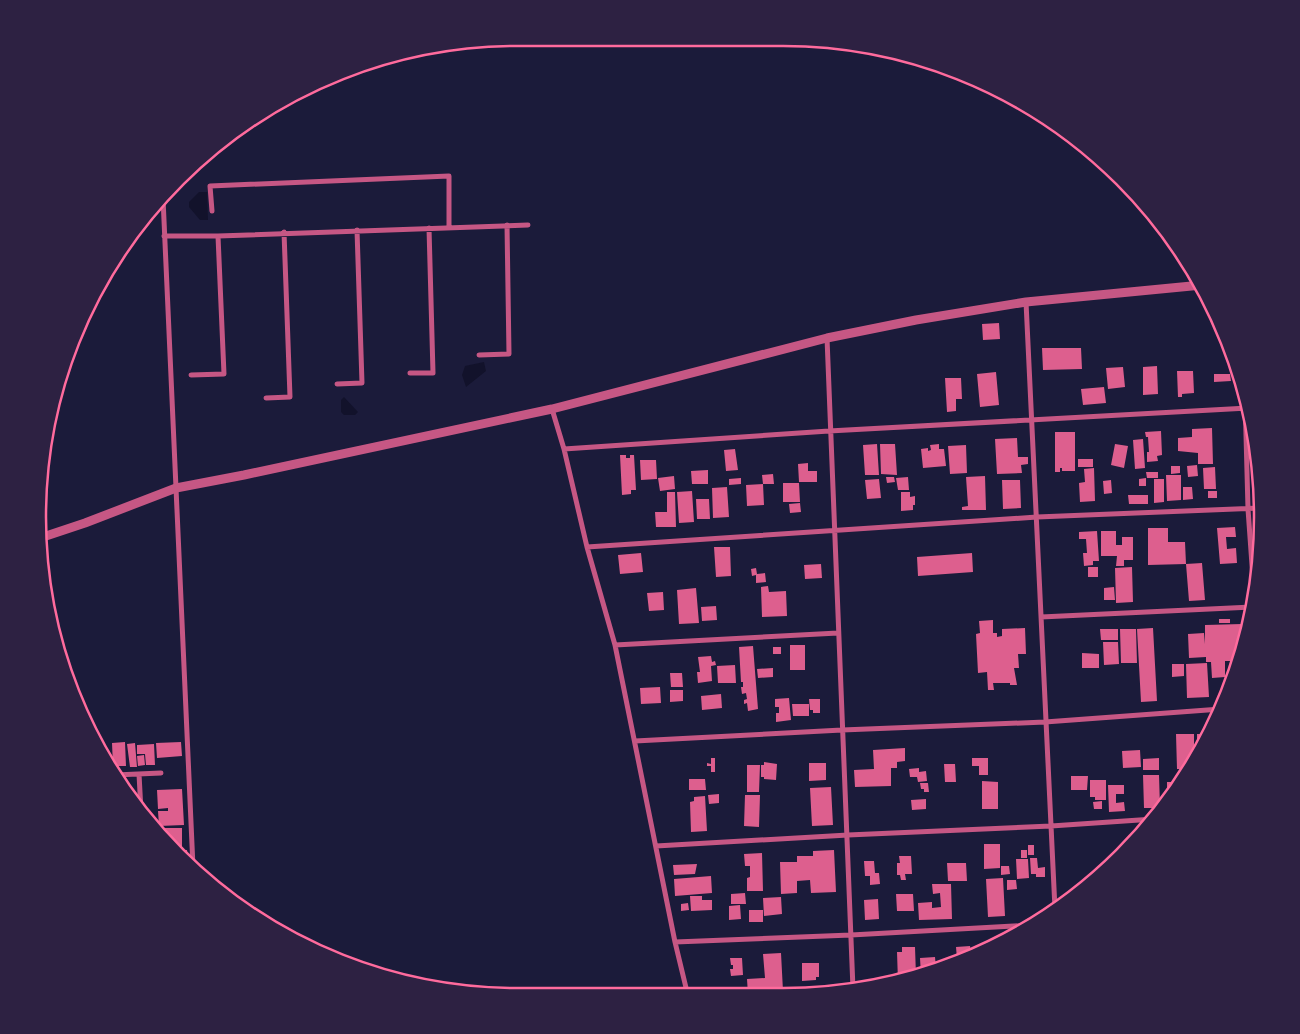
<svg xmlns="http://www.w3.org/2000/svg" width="1300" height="1034" viewBox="0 0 1300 1034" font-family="Merriweather,serif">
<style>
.water{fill:#12122b}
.building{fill:#dd5f8e}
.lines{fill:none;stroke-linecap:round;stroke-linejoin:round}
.minor{stroke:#c65784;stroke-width:5}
.tertiary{stroke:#c65784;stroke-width:9}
.rim{fill:none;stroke:#ff6b9d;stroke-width:2.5}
</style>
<rect width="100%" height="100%" fill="#1b1b3a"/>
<path class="water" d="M199,192H207L208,220H200L189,207V202Z
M484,362L486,371L466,387L462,375L465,366Z
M344,397L358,412L355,415H344L341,412V400Z"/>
<path class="building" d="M999,323L1000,339L983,340L982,324Z
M1042,348H1081L1082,369L1043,370Z
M1157,366L1158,394L1143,395V367Z
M1123,367L1125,387L1108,389L1106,368Z
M1177,371H1193L1194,393L1182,394V397H1178Z
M996,372L999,405L980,407L977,374Z
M1214,374H1230L1231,381L1214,382Z
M945,378H961L962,399H956V411L947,412Z
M1104,387L1106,403L1083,405L1081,389Z
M1212,428L1213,464H1198V453L1178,451V438L1192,437V429Z
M1161,431L1162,455L1157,456L1158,461L1147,462V452H1149L1148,437H1146L1145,432Z
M1055,432H1075V471H1062V468H1060V472H1055Z
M1017,438L1018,457H1028V464L1021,465L1022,473L997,474L995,439Z
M1143,439L1145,468L1135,469L1133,440Z
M877,444L879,475H865L863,445Z
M880,444H895L897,475L881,474Z
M939,444V449H944L946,466L923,468L921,449L928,448V451L931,450L930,445Z
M1115,444L1128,446L1124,468L1111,465Z
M966,445L967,473L950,474L948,446Z
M735,449L738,470L726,471L724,450Z
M620,455H626V458H630V455H634L636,490H631V494L622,495Z
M1078,459H1093V467H1078Z
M640,460H656L657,479L641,480Z
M808,463V471H817V482H799L798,464Z
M1197,465L1198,476L1188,477L1187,466Z
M1171,466H1180V473L1171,474Z
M1215,467L1216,489H1204L1203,468Z
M1094,468L1095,501L1080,502L1079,483L1085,482L1084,469Z
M708,470V484H692L691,471Z
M1146,472H1158V478H1147Z
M773,474L774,484H763L762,475Z
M1166,475H1181V500L1167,501Z
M674,476L675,489L660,491L658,478Z
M985,476L986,510H962V507L968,506L966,477Z
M886,477H894L895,482L887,483Z
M908,477L909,490H898L896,478Z
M741,478V484L729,485V479Z
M1146,478V486H1139V479Z
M879,479L881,498L867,499L865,480Z
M1154,479H1164V502L1154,503Z
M1002,480H1020L1021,508L1003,509Z
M1111,480L1112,493L1104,494L1103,481Z
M783,483H799L800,502H783Z
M763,484L764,505L747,506L746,485Z
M727,487L729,517L713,518L712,488Z
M1183,487H1192L1193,499L1183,500Z
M692,491L694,522L679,523L677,492Z
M1208,491H1217V498H1208Z
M667,492H675L676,527H656L655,512H667Z
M901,492H910V497L915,496V505H913V510L901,511Z
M1128,495H1148V504H1129Z
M696,499H709L710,519H697Z
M800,503L801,512L790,513L789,504Z
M1235,527L1236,537H1226L1227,549L1236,548L1237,563L1220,564L1217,528Z
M1148,528H1168V542H1185L1186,564L1148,565Z
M1097,531L1099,561H1093V565L1084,566L1083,553H1087L1086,539H1079V532Z
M1101,531H1116V545H1122V537H1133V560H1124V566H1116L1117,556H1101Z
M714,547H730L731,576L716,577Z
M641,553L643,572L620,574L618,555Z
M972,553L973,572L918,576L917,557Z
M1202,563L1205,600L1189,601L1186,564Z
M821,564L822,578L805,579L804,565Z
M1088,567H1098V577H1088Z
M1132,567L1133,602L1116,603L1115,568Z
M756,568L757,574L765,573L766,582L756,583V575L752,576L751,569Z
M768,586L769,592L786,591L787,616L762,617L761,587Z
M1114,587L1115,600H1104V588Z
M696,588L699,623L679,624L677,590Z
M663,592L664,610L649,611L647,593Z
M716,606L717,620L702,621L701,607Z
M1219,619H1230V623H1219Z
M993,620V633H997V637L1002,636V629L1025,628L1026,654H1018L1019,668H1014L1017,685H1010V683H993L994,690H988L987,672L978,673L976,634L980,633L979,621Z
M1242,624L1243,650L1239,661H1225V677L1212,678L1211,662H1206V657L1189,658L1188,634L1204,633L1205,644V625Z
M1153,628L1157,701L1141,702L1137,629Z
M1100,629H1118V640H1101Z
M1120,629H1136L1137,663H1121Z
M1103,642H1118L1119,664L1104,665Z
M790,645H805V670H790Z
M753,646L758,709L748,711L747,703L744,704V700L747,699L746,693L742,694L741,687H743V682H741L739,647Z
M773,647H781V654H773Z
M1082,653L1099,654V668H1082Z
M711,656L712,662L715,661L716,665L711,666L712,681L698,683L697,672H700L698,657Z
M1207,663L1209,697L1187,698L1186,664Z
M1172,664H1184V676L1172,677Z
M735,665L736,683H718L717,666Z
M773,668V677L758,678L757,669Z
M670,673H682L683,687H671Z
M660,687L661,703L641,704L640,688Z
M670,690H683V701L670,702Z
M721,694L722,708L702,710L701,696Z
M789,698L791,720L776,722V713H779V707H775V699Z
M809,699H820V713H813V710H810Z
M792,704H809V716H793Z
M1176,734H1194V759L1188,769H1177Z
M1197,734H1207V739L1197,754Z
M125,742L126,766H113L112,743Z
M181,742L182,756L157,758L156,743Z
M135,743L137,767H130L127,744Z
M154,744L155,765H146L145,754H137V745Z
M905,748V761L897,762V768H891V786L855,787L854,770L874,769L873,750Z
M1140,750L1141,767L1123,768L1122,751Z
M144,755L145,765L138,766L137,756Z
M711,758H715V772H711V766H707V763L711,764Z
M972,758H988V775H979V766H972Z
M1159,758V770H1143V759Z
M764,762L777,764L776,780L764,779V777H761V765H764Z
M809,763H826V780L809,781Z
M944,764H955L956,782H945Z
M747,765H760L759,792H747Z
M919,768V772L926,771L927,781L918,782L917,777H910L909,769Z
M1143,775H1159L1160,808H1144Z
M1071,776H1088L1087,790H1071Z
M689,779H705L706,790H689Z
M1090,780H1106V800H1095V797H1090Z
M982,781L998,782V809H982Z
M1167,782H1177V787L1176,789H1167Z
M920,783H928L929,792H924V789H921Z
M1108,785H1124V794H1116V803L1124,802L1125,811L1109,812Z
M831,787L833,825L812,826L810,788Z
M182,789L184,825L159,826L158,811H168V808L158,809L157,790Z
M719,794V803L709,804L708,795Z
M745,795H760L759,827L744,826Z
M705,796L707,831L691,832L690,802L694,801V797Z
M926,799V809L912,810L911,800Z
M1102,801V809H1094L1093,802Z
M159,828H182V850H187L188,859H186V860L170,846V841H165L159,835Z
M984,844H1000V868L984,869Z
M1028,845H1034V855H1028Z
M834,850L836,892L811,893L810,880L797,881V893L781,894L780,862H797V856H813V851Z
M1021,850H1027V858H1021Z
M762,853L763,891H747V878L750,877V866H745L744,854Z
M899,856H911L912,874H905L906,880H901L900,875H897V863H900Z
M1030,858H1037L1038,868L1045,867V877H1036V874H1031Z
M1016,859H1028L1029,878L1017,879Z
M864,861H874L875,873H879L880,884L870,885V876H865Z
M947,863H966L967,881H948Z
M697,864L695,874L674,875L673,865Z
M1001,866H1009L1010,874L1001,875Z
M1093,874H1102L1093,882Z
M711,876L712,893L675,896L674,879Z
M1003,878L1005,916L988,917L986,879Z
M1007,880H1016L1017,889L1007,890Z
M932,884H951L952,919L919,920L918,903L932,902V908L941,907L940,893L933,894Z
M745,893L746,904H731V894Z
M896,894H913L914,911H897Z
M690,896H702V900H712V910L691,911Z
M781,897L782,914L764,916L763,898Z
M878,899L879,919L865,920L864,900Z
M688,903L689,910L681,911V904Z
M740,905L741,919L729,920V906Z
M749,910H763V922H749Z
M970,946L971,954L957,959L956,947Z
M902,947H915L916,976L898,982L897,952H902Z
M781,953L783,991L763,992L764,996L748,995L747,979L765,978L763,954Z
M935,957L936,968L921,975L920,958Z
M730,958H742L743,975L731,976L730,969H733V965H731Z
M802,963H819V977H816V980L802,981Z
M791,988H801L802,995L791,996Z"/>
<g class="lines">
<path class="minor" d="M163,198L193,867
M212,211L210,186L449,176V226
M164,236H218L528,225
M1026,302L1055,909
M827,338L853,989
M479,355L509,354L507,225
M410,373H433L429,228
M191,375L224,374L218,236
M337,384L362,383L357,230
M266,398L290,397L284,232
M1245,398L1248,509L1254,593
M552,409L564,449L587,547L615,645L675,942L688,996
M564,449L829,431L1248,408
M587,547L1037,517L1260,508
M1041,617L1252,607
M615,645L838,633
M635,741L842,730L1045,722L1221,709
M139,774L141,811
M115,775L161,773
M656,846L848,835L1051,826L1154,819
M675,942L851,935L1033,925"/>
<path class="tertiary" d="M40,538L85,523L176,488L244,475L552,409L827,338L916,320L1026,302L1202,285"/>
</g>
<path d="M0 0H1300V1034H0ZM517 46H783A471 471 0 0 1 1254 517V517A471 471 0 0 1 783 988H517A471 471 0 0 1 46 517V517A471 471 0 0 1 517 46Z" fill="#2d2142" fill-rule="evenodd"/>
<path class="rim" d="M517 46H783A471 471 0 0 1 1254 517V517A471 471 0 0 1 783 988H517A471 471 0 0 1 46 517V517A471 471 0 0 1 517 46Z"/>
</svg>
